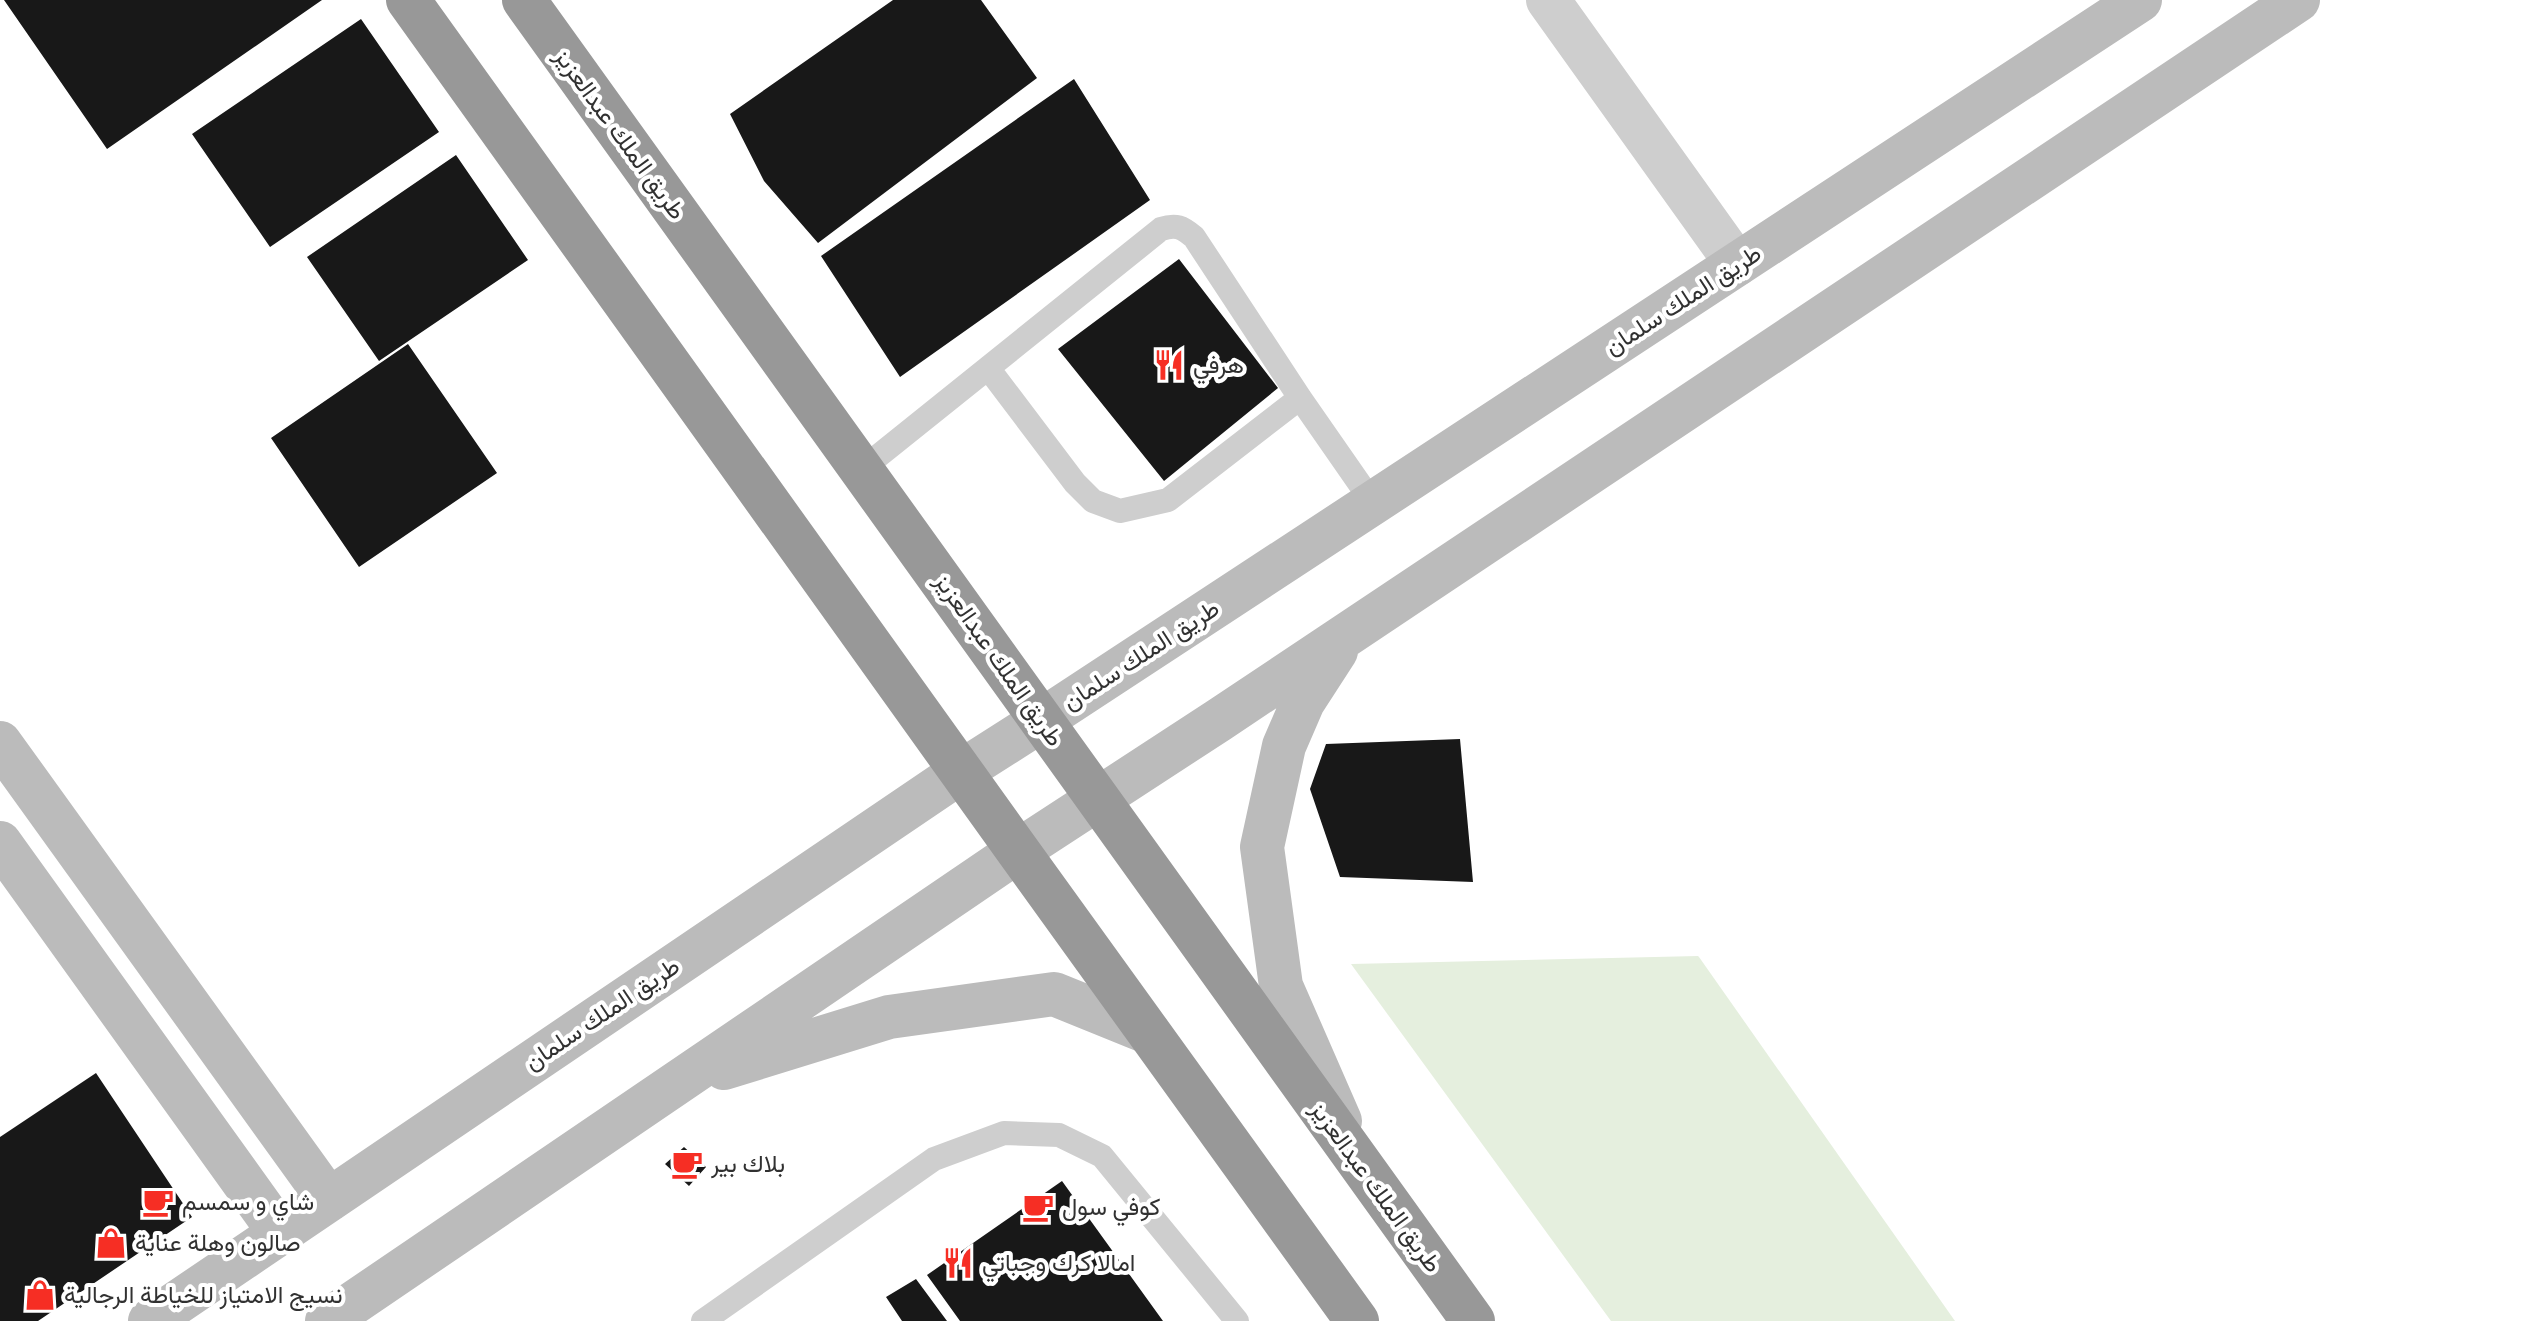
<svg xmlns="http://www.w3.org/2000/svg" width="2527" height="1321" viewBox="0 0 2527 1321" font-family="'Fira Sans Condensed',Vazirmatn,sans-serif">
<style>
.green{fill:#e5efde}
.building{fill:#181818}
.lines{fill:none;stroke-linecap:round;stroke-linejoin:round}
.lane{stroke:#cecece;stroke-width:24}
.street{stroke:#cecece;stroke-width:44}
.secondary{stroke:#bbb;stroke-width:44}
.highway{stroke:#989898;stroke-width:44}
.labels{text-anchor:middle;stroke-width:8;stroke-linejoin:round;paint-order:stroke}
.street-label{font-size:24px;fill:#313131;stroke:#fff}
.poi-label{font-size:24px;fill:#313131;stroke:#fff;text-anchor:start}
</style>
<rect width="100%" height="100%" fill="#fff"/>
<path class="green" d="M1698,956L1699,957L1955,1321H1611L1351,964Z"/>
<path class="building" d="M4,0H322L107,149Z
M893,0H981L1037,78L818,243L764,181L730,114Z
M361,19L439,132L270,247L192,134Z
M1074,79L1150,200L900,377L821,256Z
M456,155L528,260L379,361L307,257Z
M1179,259L1278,388L1164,481L1058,349Z
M408,344L497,473L359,567L271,438Z
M1460,739L1473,882L1340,877L1310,789L1326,744Z
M96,1073L192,1217L38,1321H0V1137Z
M684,1147L706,1167L689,1186L665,1164Z
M1062,1181L1163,1321H960L927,1275Z
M916,1279L947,1321H902L886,1297Z"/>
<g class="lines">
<path class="lane" d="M988,368L1075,483L1093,501L1120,511L1168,500L1300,398
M862,469L1161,229C1176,224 1182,227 1194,237L1300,398L1373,503
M703,1321L934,1159L1004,1133L1059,1135L1102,1156L1237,1321"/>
<path class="street" d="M1548,0L1737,264"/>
<path class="secondary" d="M1336,651L1303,702L1284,746L1262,847L1281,986L1340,1121
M0,743L329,1200
M0,843L280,1233
M724,1068L889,1017L1054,994L1148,1032
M150,1321L962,771L1042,720L2140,0
M327,1321L1018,851L1219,720L2298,0"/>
<path class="highway" d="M408,0L1018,851L1357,1321
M524,0C841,440 1155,882 1473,1321"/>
</g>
<defs>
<symbol id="restaurant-bare" viewBox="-9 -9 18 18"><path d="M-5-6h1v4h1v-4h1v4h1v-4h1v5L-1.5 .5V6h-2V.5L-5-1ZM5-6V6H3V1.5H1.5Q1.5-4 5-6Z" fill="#f62e24" stroke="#fff" stroke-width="2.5" paint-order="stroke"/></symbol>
<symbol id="cafe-bare" viewBox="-9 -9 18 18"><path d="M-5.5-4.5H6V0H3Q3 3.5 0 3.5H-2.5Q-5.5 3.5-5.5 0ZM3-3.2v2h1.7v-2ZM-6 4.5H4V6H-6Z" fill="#f62e24" stroke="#fff" stroke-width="2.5" paint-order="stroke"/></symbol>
<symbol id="shop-bare" viewBox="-9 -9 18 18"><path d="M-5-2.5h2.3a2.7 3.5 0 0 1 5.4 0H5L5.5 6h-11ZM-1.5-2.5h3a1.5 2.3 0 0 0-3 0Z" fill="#f62e24" stroke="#fff" stroke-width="2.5" paint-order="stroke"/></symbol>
</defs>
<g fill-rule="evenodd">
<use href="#restaurant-bare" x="1147" y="343" width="44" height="44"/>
<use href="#cafe-bare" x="665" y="1142" width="44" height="44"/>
<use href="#cafe-bare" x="136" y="1180" width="44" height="44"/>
<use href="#cafe-bare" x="1016" y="1185" width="44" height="44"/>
<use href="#shop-bare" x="89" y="1221" width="44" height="44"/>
<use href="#restaurant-bare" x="936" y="1241" width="44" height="44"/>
<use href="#shop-bare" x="18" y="1273" width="44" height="44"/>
</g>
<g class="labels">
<g class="street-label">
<text transform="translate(620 134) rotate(54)" y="8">طريق الملك عبدالعزيز</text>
<text transform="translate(1683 300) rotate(-33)" y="8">طريق الملك سلمان</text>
<text transform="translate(1141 655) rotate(-33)" y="8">طريق الملك سلمان</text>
<text transform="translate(999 660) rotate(55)" y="8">طريق الملك عبدالعزيز</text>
<text transform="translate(602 1014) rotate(-34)" y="8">طريق الملك سلمان</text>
<text transform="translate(1376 1187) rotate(54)" y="8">طريق الملك عبدالعزيز</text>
</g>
<g class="poi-label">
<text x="1193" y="373">هرفي</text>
<text x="711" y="1172">بلاك بير</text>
<text x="182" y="1210">شاي و سمسم</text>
<text x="1062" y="1215">كوفي سول</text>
<text x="135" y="1251">صالون وهلة عناية</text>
<text x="982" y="1271">امالا كرك وجباتي</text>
<text x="64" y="1303">نسيج الامتياز للخياطة الرجالية</text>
</g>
</g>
</svg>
